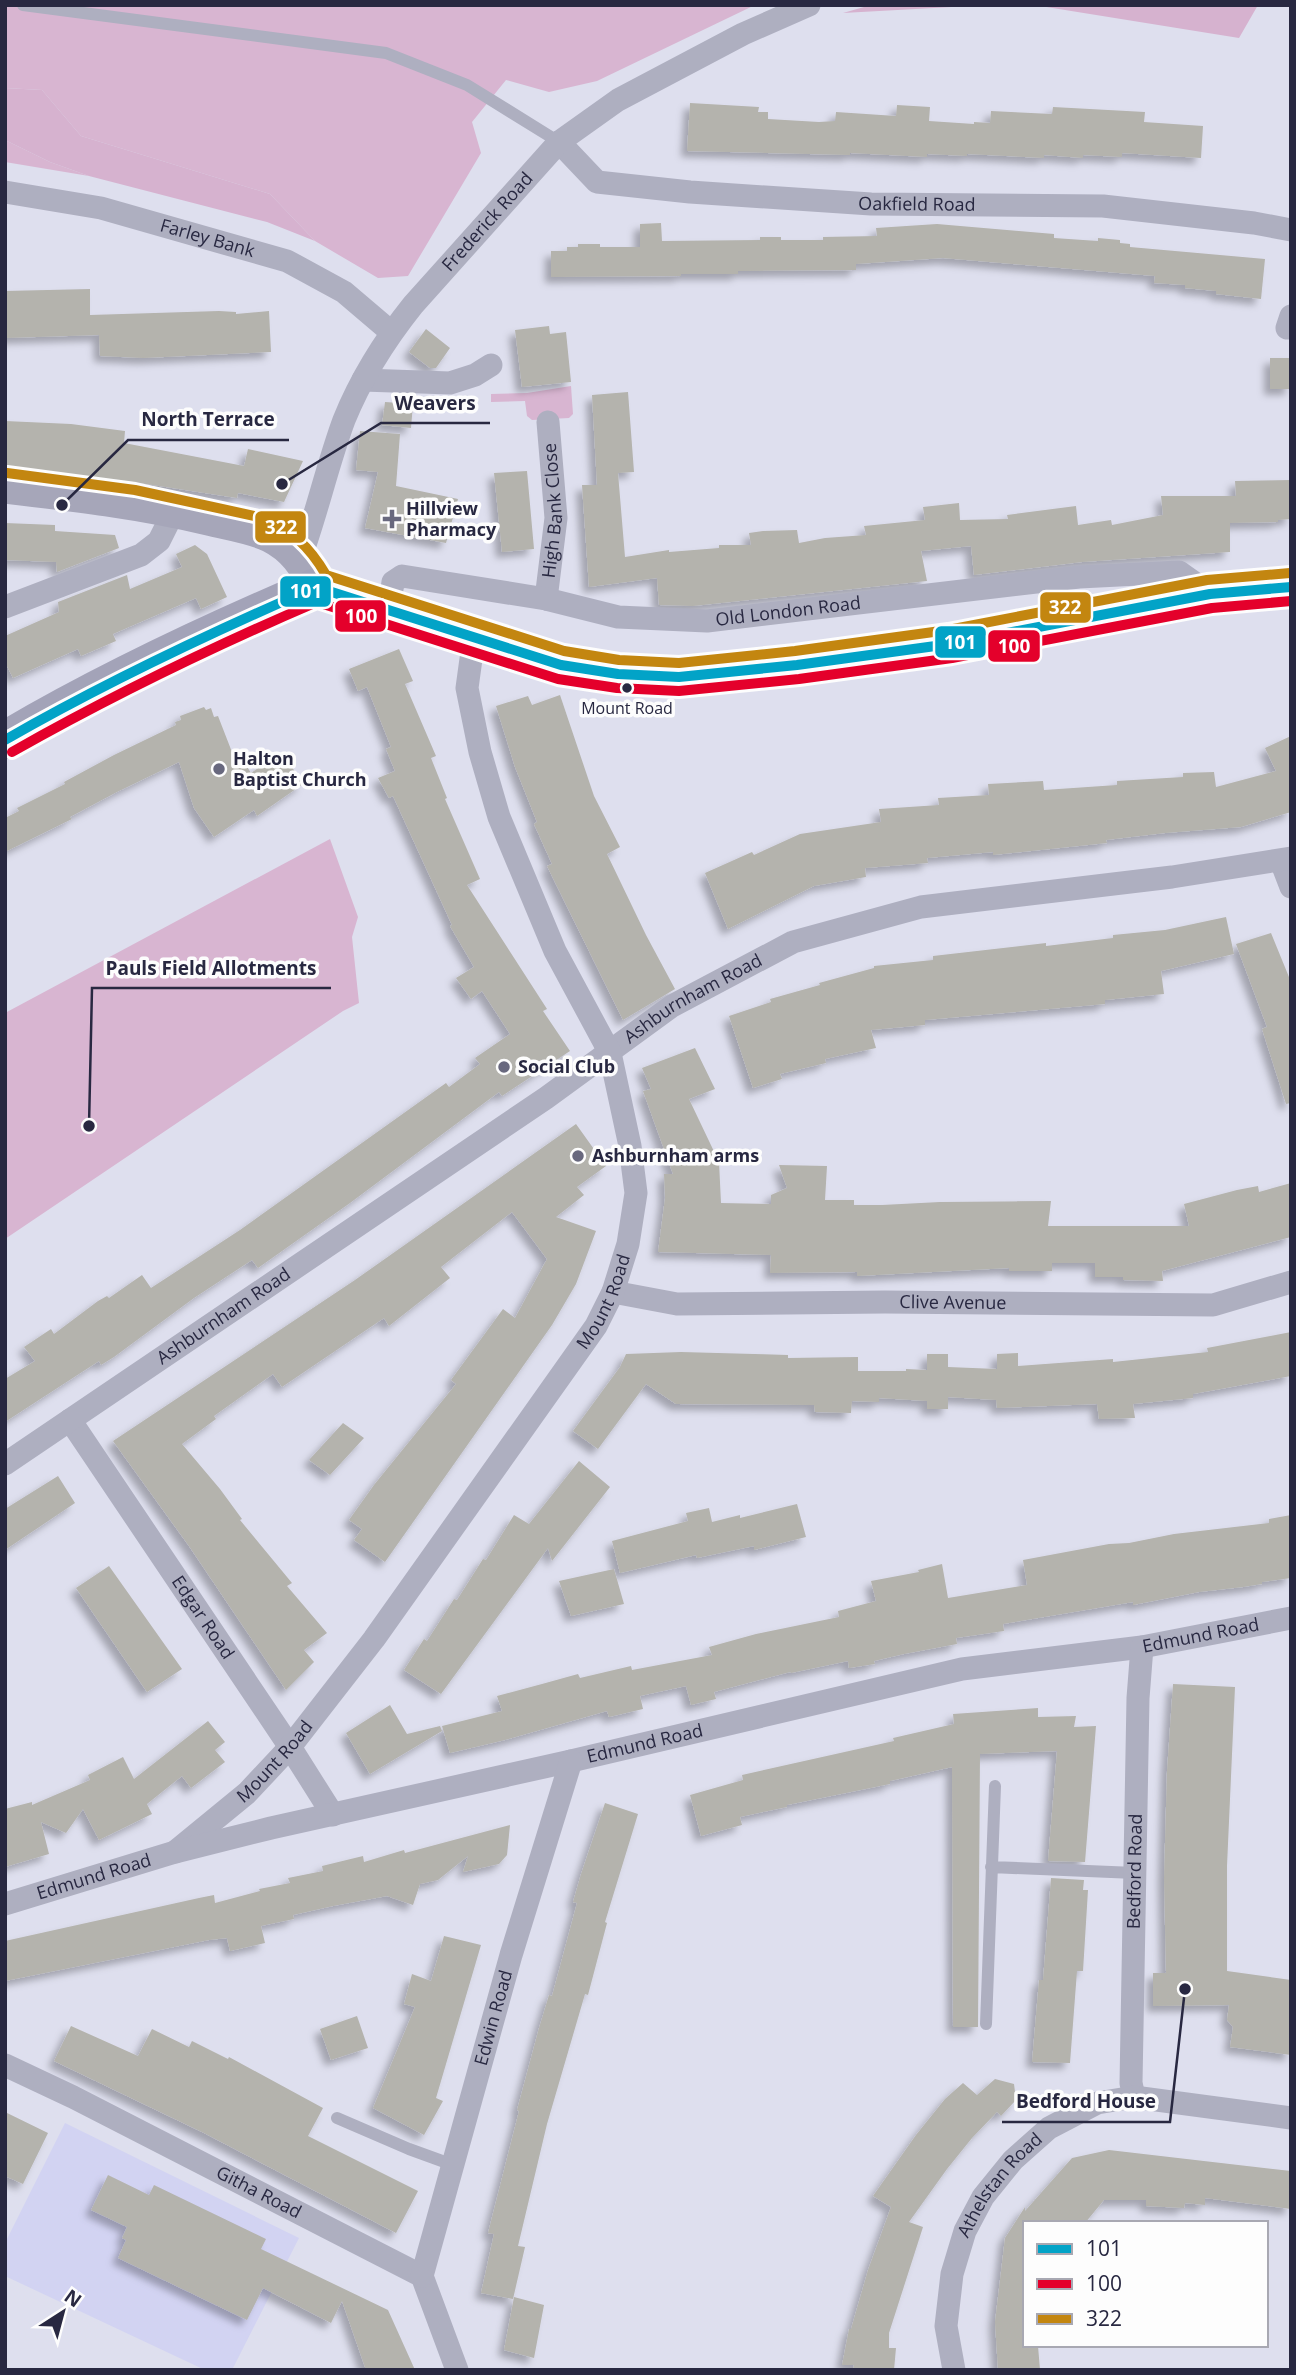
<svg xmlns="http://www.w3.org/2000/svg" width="1296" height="2375" viewBox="0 0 1296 2375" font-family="'Open Sans',sans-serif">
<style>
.built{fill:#d2d3f2}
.green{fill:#d8b5d1}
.forest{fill:#d6b2cf}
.building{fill:#b4b3ad;filter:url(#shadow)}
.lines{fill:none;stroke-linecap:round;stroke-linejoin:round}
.lane{stroke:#aeafc0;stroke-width:12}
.street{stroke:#aeafc0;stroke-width:23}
.secondary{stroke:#a6a6b9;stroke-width:33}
.highway{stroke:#a3a3b8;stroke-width:38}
.bus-1-casing{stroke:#fdfdfd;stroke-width:16}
.bus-2-casing{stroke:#fdfdfd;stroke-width:16}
.bus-3-casing{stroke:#fdfdfd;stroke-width:16}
.bus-1{stroke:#02a3c7;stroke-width:10}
.bus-2{stroke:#e4002b;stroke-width:10}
.bus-3{stroke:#c38610;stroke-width:10}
.poi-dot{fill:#68687e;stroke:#fdfdfd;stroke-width:2.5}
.bus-dot{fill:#282841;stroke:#fdfdfd;stroke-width:2.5}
.labels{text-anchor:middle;stroke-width:7;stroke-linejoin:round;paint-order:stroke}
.bus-label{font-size:16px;fill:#282841;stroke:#fdfdfd}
.street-label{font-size:18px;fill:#282841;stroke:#fdfdfd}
.poi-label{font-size:18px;font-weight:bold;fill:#282841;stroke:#fdfdfd;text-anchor:start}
.leader{fill:none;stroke:#282841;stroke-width:2.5}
.callout-dot{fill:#282841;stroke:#fdfdfd;stroke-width:2.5}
.callout-label{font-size:19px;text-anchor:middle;font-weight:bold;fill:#282841;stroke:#fdfdfd;stroke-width:7;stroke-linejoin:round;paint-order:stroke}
.line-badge{stroke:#fdfdfd;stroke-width:2.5}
.badge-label{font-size:19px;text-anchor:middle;font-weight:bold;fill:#fff}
</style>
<defs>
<filter id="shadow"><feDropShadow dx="-6" dy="6" stdDeviation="3.5" flood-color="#0004"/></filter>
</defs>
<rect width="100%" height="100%" fill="#dedfee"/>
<path class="built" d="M65,2123L299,2238L232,2370H205L5,2276V2243Z"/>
<path class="green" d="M5,5H755L597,81L549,92L506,80L472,122L481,153L408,276L378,278L315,241L270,194L81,136L42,90L5,88Z
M5,140L50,162L89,176L5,162Z
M571,386L573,414L569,418L532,420L527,416L525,401L491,402V394L527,393Z
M330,839L358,917L352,937L359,1003L343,1011L5,1239V1013Z"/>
<path class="forest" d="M871,5H988L843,13Z
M1034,5H1258L1239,38Z
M5,88L42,90L81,136L270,194L315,241L267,222L89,176L50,162L5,140Z"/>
<path class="building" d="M690,103L759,107L758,112H768V119L819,122L835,121L836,112L896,116L897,105L930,107L929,121L974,124V122L990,123L991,111L1052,114L1053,107L1145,112L1144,122L1203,126L1201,158L1122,153V157L1083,155V158L1044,155V158L967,154V156L927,154V157L850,153V155L687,151Z
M661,223L662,241L760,240V237H781V240H823V237L877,236L876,228L937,224L1054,234V238L1098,241V238L1120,240V243L1130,244V247L1265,259L1261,299L1216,294V291L1185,288V285L1154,283L1155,276L943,258L856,264V270L738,271V274H681V276L551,277V251H567V247H578V244H600V247H640V224Z
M90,289V315L219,311L236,312V314L269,311L271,352L143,358L100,356L99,335L5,338V291Z
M549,326L550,334L566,332L571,382L522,387L515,330Z
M426,329L450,348L436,368H430L409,352Z
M1270,358H1291V389H1270Z
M628,392L634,472L618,473L625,557L669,550V552L719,548V545H751L749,533L763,531L797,530L799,543L825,538L866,535L864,526L925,520L923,507L959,503L960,520L1008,519L1007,515L1076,506L1078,525L1111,520L1112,525L1163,515L1161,496H1236L1235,481L1291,480V519L1278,520V522L1230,523V552L1082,562L974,575L971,546L921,551L927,581L693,606L659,605L657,578L589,587L582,485H597L592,395Z
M385,402L413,404L411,428L382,425Z
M5,421L71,424L125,431L124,443L244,466L248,449L303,461L284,502L238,493L237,498L127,481L5,468Z
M360,431L400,434L396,486L458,499L446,543L365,528L378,472L356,470Z
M527,471L534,549L502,552L494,473Z
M5,523L55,525V531L115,535L119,548L57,572L56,562L5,560Z
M195,545L207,554L227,597L201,609L196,598L113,634L116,641L81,656L78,649L13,678L5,662V636L59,612L58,602L127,575L130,589L182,567L176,554Z
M399,649L413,681L405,684L436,756L431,758L447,798L445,799L480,879L467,885L547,1009L543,1011L570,1051L502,1096L499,1092L350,1203L258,1268L252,1260L194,1298L114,1357L101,1365L99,1361L5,1422V1379L35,1361L24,1347L51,1329L54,1334L98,1301L107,1296L109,1298L142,1275L151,1288L240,1230L446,1083L449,1087L480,1064L475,1058L510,1034L482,991L471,999L456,978L474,967L450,926L452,925L393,796L389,798L378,778L395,771L386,749L391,747L367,687L358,691L349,669Z
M560,695L594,796L620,847L607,854L646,935L675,989L623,1020L547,866L552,864L534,824L537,822L515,767L496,706L528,696L532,705Z
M204,707L206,710L211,708L214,717L218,716L237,765L244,762L251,773L282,752L303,784L257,816L254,810L214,837L194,808L179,762L117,792L70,817L72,819L5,852V818L19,811L17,808L65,784L64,782L114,755L176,725L175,722L181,720L180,716Z
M1291,736V812L1241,827L1165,833L1106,840L1107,843L993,855V852L927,858L928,863L865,868L866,877L814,886L728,929L705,873L752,852L754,855L800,834L881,822L879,809L939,805L938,798L989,795L988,784L1043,781L1044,790L1117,785V781L1183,777V773L1214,772L1216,787L1276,771L1265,748Z
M1226,917L1234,954L1161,971L1164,994L1105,1000V1004L925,1020V1025L871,1030L876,1048L825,1059L826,1063L780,1074L782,1079L753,1088L729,1016L771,1002L770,999L820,985L819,983L874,968V966L933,960V956L1046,943V946L1113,938V935L1165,930Z
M1271,933L1291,982V1103L1286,1104L1262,1029L1267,1027L1236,944Z
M695,1048L715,1089L689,1099L719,1162L721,1203L771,1204V1195L787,1188L779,1165L827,1166L825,1200H854V1205H882L940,1202L1051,1201L1048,1226H1189L1184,1204L1237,1190L1258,1186L1259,1192L1291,1183V1237L1162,1271L1163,1281L1123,1280V1277H1095V1263H1052V1271H1009V1268L857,1276V1272L770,1273L771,1255L658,1252L665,1198L664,1174H673L643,1091L651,1089L642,1068Z
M576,1124L606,1166L577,1187L584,1195L556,1217L596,1231L576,1284L552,1325L385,1562L354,1540L362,1529L349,1520L374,1485L456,1384L451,1380L503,1309L515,1318L547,1259L512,1212L441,1267L450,1278L389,1326L384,1318L282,1387L273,1374L214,1416L216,1419L182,1444L220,1489L242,1519L240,1520L292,1583L287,1586L327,1633L304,1650L314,1662L286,1690L189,1546L113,1441L355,1280Z
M1291,1332V1376L1193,1394V1398L1133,1404L1135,1418L1099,1419L1097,1404L997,1408L996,1400L948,1397V1409H927V1401L879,1398V1402L852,1401L851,1413L815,1412L814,1405L676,1404L646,1384L598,1449L573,1431L620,1367L626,1354L681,1352L788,1355V1358L858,1357V1371H906V1369L927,1370V1354H948V1367L997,1369V1354L1018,1353V1366L1113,1359V1362L1208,1352L1207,1348Z
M343,1423L364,1438L330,1475L309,1460Z
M579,1461L610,1487L552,1561L548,1548L441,1694L404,1670L424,1639L427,1641L454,1599L457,1600L483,1559L486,1560L514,1515L529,1524Z
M58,1476L75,1503L5,1550V1509Z
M797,1504L806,1537L754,1550V1546L697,1558L696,1555L620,1573L612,1541L688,1521L686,1513L709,1508L712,1522L740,1515V1518Z
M1291,1515V1578L1262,1582V1584L1243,1587L1199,1592L1133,1605V1602L1003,1624L1004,1631L956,1638L957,1644L904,1654L874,1661L875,1664L849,1668L848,1661L791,1673L790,1672L714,1692L716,1699L691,1705L686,1686L640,1696L643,1709L609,1717L607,1711L505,1740L450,1753L442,1726L502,1711L497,1696L542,1684L578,1674L580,1678L631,1666L632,1670L712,1655L709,1647L756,1634L839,1617L838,1611L876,1601L871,1581L919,1572L918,1570L942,1564L948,1598L1027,1585L1023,1560L1109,1544L1129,1543L1174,1534L1269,1523V1519Z
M109,1566L182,1669L147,1692L76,1588Z
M614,1569L624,1604L571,1616L559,1581Z
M1173,1684L1235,1687L1227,1866V1971L1291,1980V2055L1230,2047L1233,2027L1227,2020L1229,2005L1153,2006V1973H1166L1164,1878L1167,1771Z
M390,1705L407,1734L440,1726L442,1731L370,1774L346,1733Z
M1038,1708V1717L1076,1716L1074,1727L1096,1726L1085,1862L1048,1861L1057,1751L980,1754L978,2027H953L952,1767L890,1781V1784L787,1805V1807L740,1817L742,1825L701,1836L690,1795L743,1780L742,1775L894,1741L893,1738L954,1724L953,1714Z
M208,1721L225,1742L215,1750L225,1762L191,1788L182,1776L147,1804L152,1814L99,1840L83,1809L66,1833L41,1822L49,1854L5,1867V1809L32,1802V1805L90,1780L88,1775L123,1757L134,1779Z
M605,1803L638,1814L605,1922L607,1923L588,1995L585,1994L547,2124L518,2246L525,2247L513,2299L481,2293L494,2234L488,2233L519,2111L517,2110L539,2028L549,1995L552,1996L577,1903L573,1902L581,1874Z
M510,1825L507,1855L499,1864L463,1872L468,1856L438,1880L420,1884L413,1905L387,1896L333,1906L293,1915L294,1919L261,1926L265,1943L230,1951L227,1938L209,1940L5,1981V1941L199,1898L214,1895L215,1903L260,1891L259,1889L290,1883L288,1878L323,1871L322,1866L363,1856L364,1862L404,1850L405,1853Z
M1051,1878L1084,1880L1083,1890H1088L1083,1971H1077L1070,2063L1032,2062L1039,1980H1043Z
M444,1936L481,1945L436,2098L443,2101L424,2135L373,2108L415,2007L404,2004L412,1974L431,1981Z
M357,2016L368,2048L331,2060L320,2029Z
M71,2026L138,2056L152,2029L189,2047L192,2041L228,2059L229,2057L323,2108L308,2136L418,2191L396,2233L204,2133L54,2061Z
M995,2079L1014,2084L1016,2100L1001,2116L997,2112L972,2138L947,2169L909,2222L923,2227L889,2333V2348H896L894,2370H853L854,2365H842L849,2329H851L868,2270L891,2207L873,2196L916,2135L945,2099L963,2083L977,2095Z
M5,2112L48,2133L23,2184L5,2176Z
M1109,2150L1291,2171V2209L1205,2198V2205L1185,2203L1184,2208L1146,2206V2200H1104L1085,2223H1025V2347L1038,2346L1040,2370H998L995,2322L1005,2238L1025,2207V2211L1072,2158Z
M108,2175L149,2195L154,2185L266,2239L261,2249L388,2310L415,2370H366L342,2301L331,2323L263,2288L247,2320L118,2258L126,2240L122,2238L127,2227L91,2210Z
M514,2297L544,2305L534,2358L504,2350Z"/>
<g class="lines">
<path class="lane" d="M23,5L386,53L467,85L559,142
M991,1867L1135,1873
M986,2024L995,1786
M337,2118L409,2149L453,2165"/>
<g class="street">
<path id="s1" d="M559,142L597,182L690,192L871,204L1103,206L1254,223L1291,230"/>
<path id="s2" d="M5,192L101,208L287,261L344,292L391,332"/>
<path d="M1291,316L1287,328H1291"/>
<path d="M363,380L450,383L475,375L491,365"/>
<path id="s3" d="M300,559C317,513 327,466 344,420C361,378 385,340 413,305L559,142L618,100L743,34L809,5"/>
<path id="s4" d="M546,599L556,518L548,422"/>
<path d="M5,607L141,555L159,541L174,511"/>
<path id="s5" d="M389,610L393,582L402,576L546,599L618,617L707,621L1079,577L1179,572L1210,594"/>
<path d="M1281,861L1291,887"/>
<path id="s6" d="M613,1292L677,1304L885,1302L1213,1305L1291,1282"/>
<path id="s7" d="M70,1420L290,1747L333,1815"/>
<path id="s8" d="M5,1464L546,1098L672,1006L793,942L921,907L1172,877L1291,858"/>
<path id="s9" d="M175,1852L247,1793L290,1747L374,1639L596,1326L613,1292L628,1244L636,1193L630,1146L610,1053L555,951L499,817L480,752L467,688L474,637"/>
<path id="s10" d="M5,1904L175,1852L271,1828L571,1761L962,1669L1142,1647L1291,1618"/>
<path id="s11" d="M5,2065L73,2097L422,2276L457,2370"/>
<path id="s12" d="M1134,2097L1131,2083L1138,1698L1142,1647"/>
<path id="s13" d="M422,2276L511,1955L571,1761"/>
<path id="s14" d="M954,2370L946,2326L952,2274L965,2231L983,2197L1013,2160L1049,2128L1097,2103L1134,2097L1291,2118"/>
</g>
<path class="secondary" d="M5,487C73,495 141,503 208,519C228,524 251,527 270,536C294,548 304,565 316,587"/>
<path class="highway" d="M5,740C105,681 210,632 316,587L561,665L618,674L679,677L797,665L950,644L1210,594L1291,587"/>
<defs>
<path id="bus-1" d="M5,740C106,682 210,633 316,587L561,665L618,674L679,677L797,665L950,644L1210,594L1291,587"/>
<path id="bus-2" d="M12,752C111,696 212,647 317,602L558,679L617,688L679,691L799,679L952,658L1212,608L1291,601"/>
<path id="bus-3" d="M7,473L135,490L259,517C290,528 310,547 326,575L564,651L619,660L679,663L795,651L948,630L1207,580L1290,573"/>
</defs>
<use href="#bus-1" class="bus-1-casing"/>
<use href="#bus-2" class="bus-2-casing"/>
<use href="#bus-3" class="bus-3-casing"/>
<use href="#bus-1" class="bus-1"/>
<use href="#bus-2" class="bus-2"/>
<use href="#bus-3" class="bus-3"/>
</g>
<g class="poi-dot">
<path d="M388.5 508.5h7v7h7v7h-7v7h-7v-7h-7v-7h7z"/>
<circle cx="219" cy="769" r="7"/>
<circle cx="504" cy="1067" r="7"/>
<circle cx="578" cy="1156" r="7"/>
</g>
<circle class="bus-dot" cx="627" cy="688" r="6"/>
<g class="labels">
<g class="bus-label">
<text x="627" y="714">Mount Road</text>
</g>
<g class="street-label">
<text dy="6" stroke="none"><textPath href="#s1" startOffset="376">Oakfield Road</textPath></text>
<text dy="6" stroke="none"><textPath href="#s3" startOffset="392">Frederick Road</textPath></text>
<text dy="6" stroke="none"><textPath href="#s2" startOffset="208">Farley Bank</textPath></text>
<text dy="6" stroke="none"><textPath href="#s4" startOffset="89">High Bank Close</textPath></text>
<text dy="6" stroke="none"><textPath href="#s5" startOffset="430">Old London Road</textPath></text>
<text dy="6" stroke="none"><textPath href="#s8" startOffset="831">Ashburnham Road</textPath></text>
<text dy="6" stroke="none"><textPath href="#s9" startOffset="702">Mount Road</textPath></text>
<text dy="6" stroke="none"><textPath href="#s6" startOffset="341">Clive Avenue</textPath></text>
<text dy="6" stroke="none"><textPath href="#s8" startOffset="264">Ashburnham Road</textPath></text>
<text dy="6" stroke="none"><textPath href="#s7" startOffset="238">Edgar Road</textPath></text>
<text dy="6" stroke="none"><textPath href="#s10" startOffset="1227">Edmund Road</textPath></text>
<text dy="6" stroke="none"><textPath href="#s10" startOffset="660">Edmund Road</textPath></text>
<text dy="6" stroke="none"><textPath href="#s9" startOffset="135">Mount Road</textPath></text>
<text dy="6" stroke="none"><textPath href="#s12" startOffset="226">Bedford Road</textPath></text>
<text dy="6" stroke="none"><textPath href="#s10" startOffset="93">Edmund Road</textPath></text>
<text dy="6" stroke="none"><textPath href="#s13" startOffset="268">Edwin Road</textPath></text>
<text dy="6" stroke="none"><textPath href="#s14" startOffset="200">Athelstan Road</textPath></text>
<text dy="6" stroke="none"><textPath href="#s11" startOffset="284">Githa Road</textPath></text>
</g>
<g class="poi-label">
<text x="406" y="515">Hillview<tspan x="406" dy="21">Pharmacy</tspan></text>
<text x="233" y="765">Halton<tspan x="233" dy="21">Baptist Church</tspan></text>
<text x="518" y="1073">Social Club</text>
<text x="592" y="1162">Ashburnham arms</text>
</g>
</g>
<path class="leader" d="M282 484L381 423H490M62 505L128 440H289M89 1126L92 988H331M1185 1989L1170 2122H1002"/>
<g class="callout-dot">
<circle cx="282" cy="484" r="7"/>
<circle cx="62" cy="505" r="7"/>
<circle cx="89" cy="1126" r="7"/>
<circle cx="1185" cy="1989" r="7"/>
</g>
<g class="callout-label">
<text x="435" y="410">Weavers</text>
<text x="208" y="426">North Terrace</text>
<text x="211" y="975">Pauls Field Allotments</text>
<text x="1086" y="2108">Bedford House</text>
</g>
<g class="line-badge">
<rect x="254" y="510" width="53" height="34" rx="7" fill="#c38610"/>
<rect x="279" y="575" width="53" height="33" rx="7" fill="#02a3c7"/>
<rect x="1039" y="591" width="53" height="33" rx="7" fill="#c38610"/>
<rect x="334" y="599" width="53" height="34" rx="7" fill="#e4002b"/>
<rect x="934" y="625" width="53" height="34" rx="7" fill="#02a3c7"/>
<rect x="987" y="629" width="54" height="34" rx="7" fill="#e4002b"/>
</g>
<g class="badge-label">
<text x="281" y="534">322</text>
<text x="306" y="598">101</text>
<text x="1065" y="614">322</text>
<text x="361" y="623">100</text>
<text x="960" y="649">101</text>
<text x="1014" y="653">100</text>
</g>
<rect width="1296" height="2375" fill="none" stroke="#282841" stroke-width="14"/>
<rect x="1023" y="2221" width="245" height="126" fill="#fdfdfd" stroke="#a8a8b2" stroke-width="2"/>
<rect x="1037" y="2244" width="35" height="10" fill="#02a3c7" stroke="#a8a8b2" stroke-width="2"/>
<text x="1086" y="2256" font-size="21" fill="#282841">101</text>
<rect x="1037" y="2279" width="35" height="10" fill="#e4002b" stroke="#a8a8b2" stroke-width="2"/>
<text x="1086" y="2291" font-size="21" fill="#282841">100</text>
<rect x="1037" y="2314" width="35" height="10" fill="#c38610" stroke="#a8a8b2" stroke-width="2"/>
<text x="1086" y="2326" font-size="21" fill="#282841">322</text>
<g transform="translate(63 2312) rotate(36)" stroke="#fdfdfd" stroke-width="5" paint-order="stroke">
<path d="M0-5L12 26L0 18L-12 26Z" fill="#282841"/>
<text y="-10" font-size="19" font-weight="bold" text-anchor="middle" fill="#282841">N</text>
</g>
</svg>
